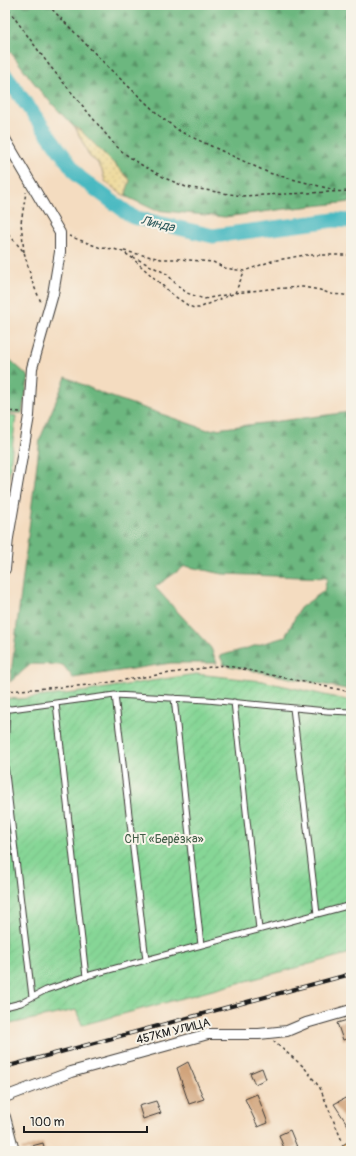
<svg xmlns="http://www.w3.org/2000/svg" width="356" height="1156" viewBox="0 0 356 1156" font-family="Pangolin,sans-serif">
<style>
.forest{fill:url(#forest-firs);stroke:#446a4e}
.sand{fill:url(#sand-dots);stroke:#857b5d}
.garden{fill:url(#garden-furrows);stroke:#517959}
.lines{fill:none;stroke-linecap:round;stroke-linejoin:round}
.river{stroke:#4ab9c1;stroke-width:15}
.building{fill:#ce9e73}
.service-casing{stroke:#3c3935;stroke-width:7}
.minor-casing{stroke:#3c3935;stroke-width:12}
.primary-casing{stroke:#3c3935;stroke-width:18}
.path{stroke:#3c3935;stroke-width:1.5;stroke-dasharray:3 3;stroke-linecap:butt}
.service{stroke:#fff;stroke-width:5}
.minor{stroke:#fff;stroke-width:10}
.primary{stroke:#fabe6e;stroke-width:16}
.rail-casing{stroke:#1c1c1c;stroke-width:4}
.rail{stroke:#f7f3e8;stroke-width:2.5;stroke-dasharray:8;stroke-linecap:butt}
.labels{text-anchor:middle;stroke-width:4;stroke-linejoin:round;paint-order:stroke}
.park-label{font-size:12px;fill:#415d47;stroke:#f7f3e8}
.street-label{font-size:12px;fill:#1c1c1c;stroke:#f7f3e8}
.water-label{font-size:13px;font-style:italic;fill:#2e5b5e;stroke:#f7f3e8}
</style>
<defs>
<pattern id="forest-firs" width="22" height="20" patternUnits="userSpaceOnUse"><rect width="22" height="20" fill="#6cb77f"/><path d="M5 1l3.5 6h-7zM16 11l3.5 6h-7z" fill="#589467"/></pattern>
<pattern id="sand-dots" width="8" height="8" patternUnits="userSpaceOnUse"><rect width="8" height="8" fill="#eeda9e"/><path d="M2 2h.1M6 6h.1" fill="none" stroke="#ccba88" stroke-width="1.8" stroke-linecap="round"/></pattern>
<pattern id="garden-furrows" width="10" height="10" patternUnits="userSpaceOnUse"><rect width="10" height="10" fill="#86d696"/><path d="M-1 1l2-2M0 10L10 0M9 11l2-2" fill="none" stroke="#73b781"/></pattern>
</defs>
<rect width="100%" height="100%" fill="#f7f3e8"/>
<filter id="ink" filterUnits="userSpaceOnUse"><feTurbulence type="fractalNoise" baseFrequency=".025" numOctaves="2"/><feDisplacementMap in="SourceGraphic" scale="8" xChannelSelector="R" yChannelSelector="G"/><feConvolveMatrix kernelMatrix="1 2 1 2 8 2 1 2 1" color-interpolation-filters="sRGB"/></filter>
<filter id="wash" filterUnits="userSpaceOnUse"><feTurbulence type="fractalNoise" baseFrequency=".012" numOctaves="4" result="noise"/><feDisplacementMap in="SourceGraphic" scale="16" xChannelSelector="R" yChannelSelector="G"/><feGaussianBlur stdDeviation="0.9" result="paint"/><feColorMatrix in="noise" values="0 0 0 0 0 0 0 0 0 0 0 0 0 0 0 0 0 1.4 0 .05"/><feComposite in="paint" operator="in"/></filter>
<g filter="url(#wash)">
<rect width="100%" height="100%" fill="#f4dcc0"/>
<path class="forest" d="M5,5H351V202L285,209L225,217L155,210L125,196L130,180L81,131L72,125L41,92L5,45Z
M5,355L29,377L22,413H5Z
M66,377L103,394L208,430L351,412V690L224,665L220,656L285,637L300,608L324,591L327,578L223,574L185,566L155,587L211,648L217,663H171L73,678L63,665L31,664L10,682L40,439Z"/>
<path class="sand" d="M75,127L81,131L130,180L125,196L115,189L105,181L102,170L97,162L90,157Z"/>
<path class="garden" d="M5,414L16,416L5,509Z
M196,674L262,681L351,701V953L82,1025L76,1010L5,1025V698L19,699L75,693Z"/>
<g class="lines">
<path class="river" d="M5,75L79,177L133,217L213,236L334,220L351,221"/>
</g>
<g id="blocks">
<path class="building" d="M351,1019V1037L343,1040L337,1023Z
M188,1062L204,1099L189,1104L177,1068Z
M262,1068L266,1079L255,1084L250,1073Z
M257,1094L268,1123L258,1127L245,1099Z
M351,1095V1130L334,1104Z
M156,1101L161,1113L143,1119L139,1106Z
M290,1130L297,1147L289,1151H285L279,1135Z
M43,1143L45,1151H22L21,1149Z"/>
</g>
</g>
<g filter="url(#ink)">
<use href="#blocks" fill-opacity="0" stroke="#3c3935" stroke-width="1"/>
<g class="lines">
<defs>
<path id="service" d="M115,695L146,960
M174,698L201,945
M234,702L259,929
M56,703L86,977
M5,708L11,709L115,695L207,700L327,711L351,712
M293,708L317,914
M5,755L7,708
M5,765L32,997
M5,1007L21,1003L46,990L90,975L351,905"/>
<path id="minor" d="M5,139L60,233V252L53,294L32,368L29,416L8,538L5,569
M5,1097L71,1072L208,1034H259L287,1031L306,1023L351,1010
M5,1117L14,1151"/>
<path id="primary" d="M349,1151L351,1150"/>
</defs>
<use href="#service" class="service-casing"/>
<use href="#minor" class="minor-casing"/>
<use href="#primary" class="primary-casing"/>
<path class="path" d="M5,5L49,65L114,144L124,153L138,163L167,179L186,187L242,196L351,191
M48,5L111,70L162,118L181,132L269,173L335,190
M5,230L24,252L33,284L41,302
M69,236L101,248L114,249L123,252L131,257L173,295L189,306L194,308H199L235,293L269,289L303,287L320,290L331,294L344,295L351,297
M124,251L161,259H179L213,262L225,268L244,271L272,261L305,255H351
M24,252L21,223L26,192
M133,257L167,274L177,285L187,293L204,299L230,294
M235,293L244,272
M5,411L21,412
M5,691L91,685L224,665L351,692
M273,1041L304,1067L320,1088L342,1141"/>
<use href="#service" class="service"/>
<use href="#minor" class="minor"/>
<use href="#primary" class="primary"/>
<defs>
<path id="rail" d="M5,1067L351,974"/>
</defs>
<use href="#rail" class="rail-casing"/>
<use href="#rail" class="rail"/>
</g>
</g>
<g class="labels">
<g class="park-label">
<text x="164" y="843">СНТ «Берёзка»</text>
</g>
<g class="street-label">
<text transform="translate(173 1031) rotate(-14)" y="4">457КМ УЛИЦА</text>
</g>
<g class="water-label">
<text transform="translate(158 223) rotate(13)" y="5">Линда</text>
</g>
</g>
<rect width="356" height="1156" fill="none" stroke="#f7f3e8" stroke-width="20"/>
<path d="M24 1126v6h123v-6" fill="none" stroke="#1c1c1c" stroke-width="2"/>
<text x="30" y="1126" font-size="12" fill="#1c1c1c" stroke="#f7f3e8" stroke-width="3" paint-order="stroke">100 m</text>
</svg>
